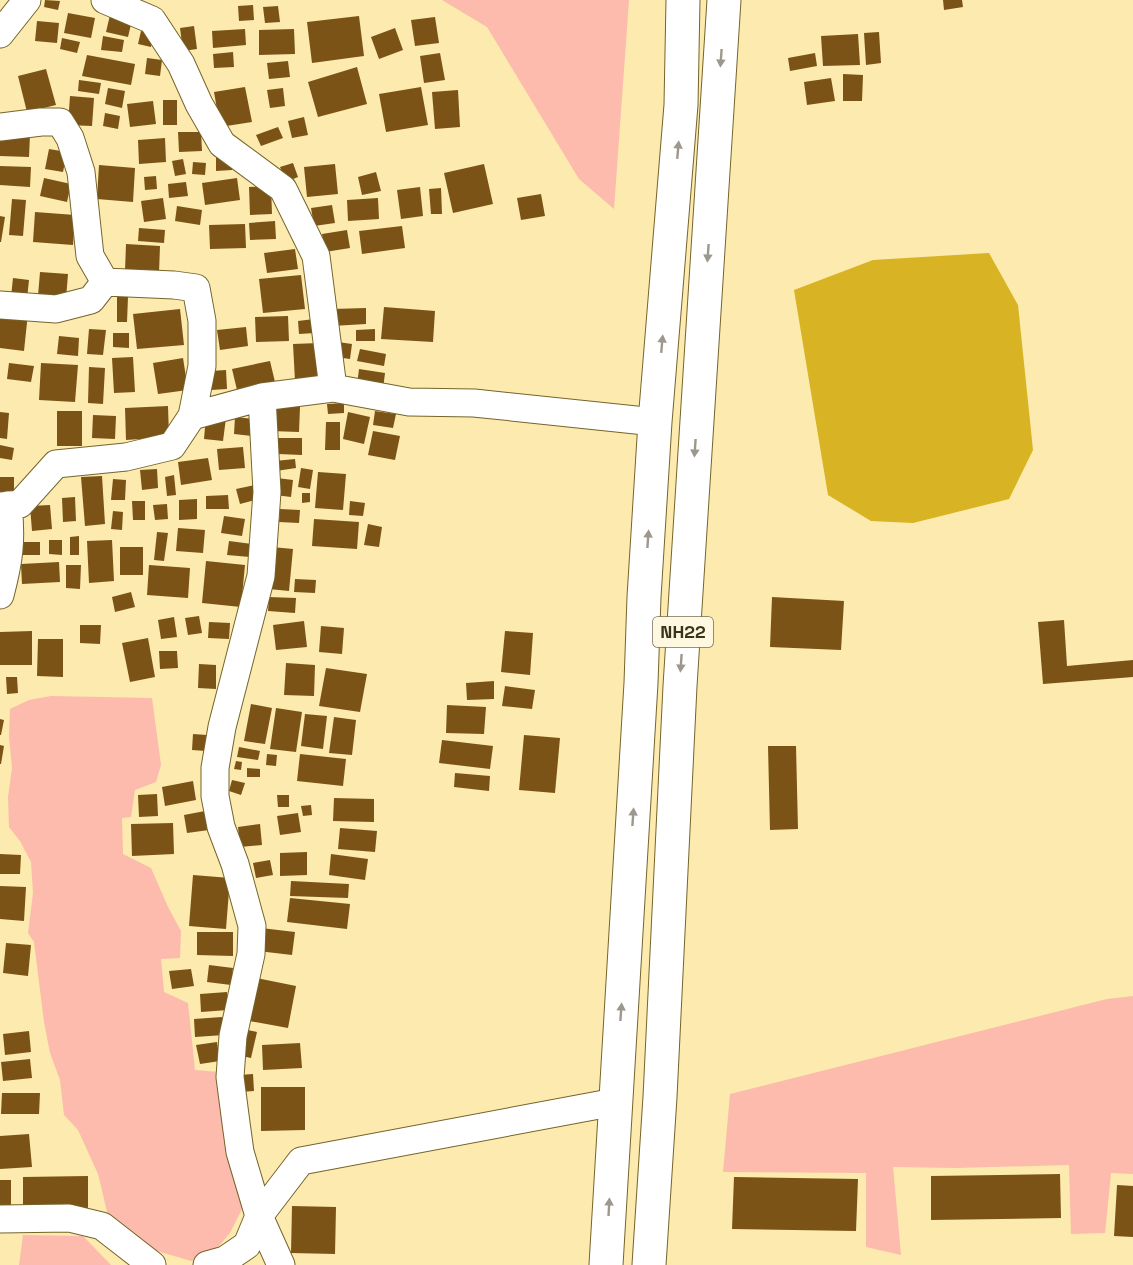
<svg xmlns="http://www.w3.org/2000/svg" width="1133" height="1265" viewBox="0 0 1133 1265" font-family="'Space Grotesk',sans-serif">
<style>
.green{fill:#fcbbac}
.water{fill:#d8b323}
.building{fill:#7b5316}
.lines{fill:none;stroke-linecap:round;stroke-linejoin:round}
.minor-casing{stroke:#75642b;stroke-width:29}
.trunk-casing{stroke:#75642b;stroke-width:35}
.minor{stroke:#fff;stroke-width:27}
.trunk{stroke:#fff;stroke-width:33}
.oneway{fill:#9c988d}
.labels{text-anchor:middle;stroke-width:6;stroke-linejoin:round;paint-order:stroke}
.shield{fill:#fff8e0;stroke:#756d56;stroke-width:1.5}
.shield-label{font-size:18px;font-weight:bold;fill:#3a321b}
</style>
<rect width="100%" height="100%" fill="#fceaae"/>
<path class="green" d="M442,0H629L614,209L579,179L487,27Z
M51,696L152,698L161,765L156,782L135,790L131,817L122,818L123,854L151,868L168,907L181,931L180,958L161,959L164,992L188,1003L195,1070L219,1072L245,1203L230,1233L213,1253L191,1261L154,1250L108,1216L98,1174L78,1130L64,1115L60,1080L50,1053L44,1022L34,942L28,933L33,893L31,862L20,841L9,827L8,797L12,768L9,736L10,709L29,700Z
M1133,996V1174L1111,1173L1105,1233L1071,1234L1069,1165L956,1168L893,1167L901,1255L866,1247V1173L723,1172L730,1094L1107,999Z
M23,1235L83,1236L111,1265H19Z"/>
<path class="water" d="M989,253L1018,305L1033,450L1009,499L913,523L871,521L828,495L794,290L873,260Z"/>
<path class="building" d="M45,0L60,1L58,10L44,7Z
M943,0H962L963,7L944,10Z
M253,5L254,20L239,21L238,6Z
M278,6L280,22L265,23L263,7Z
M68,13L95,18L91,38L64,33Z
M110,15L132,20L128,37L106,32Z
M359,16L364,56L312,63L307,22Z
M435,17L439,43L415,46L411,20Z
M37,21L59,23L57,43L35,41Z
M194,26L197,49L183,51L180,28Z
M395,28L403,50L379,59L371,37Z
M245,29L246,45L213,48L212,31Z
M294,29L295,54L259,55V30Z
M141,31L153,33L151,47L138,44Z
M879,32L881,63L866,65L864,33Z
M858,34L860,65L823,66L821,36Z
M103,36L124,40L122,52L101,50Z
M62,38L80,42L77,53L60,49Z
M233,52L234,67L214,68L213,54Z
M440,53L445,80L424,83L420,56Z
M815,53L817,66L790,71L788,58Z
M87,55L135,64L131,85L82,76Z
M147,58L162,60L160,76L145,74Z
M288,61L290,77L269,79L267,63Z
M357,67L367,104L318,117L308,82Z
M46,69L56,105L27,112L18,76Z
M843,74L863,75L862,101H843Z
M831,78L835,101L807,105L804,82Z
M79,80L101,83L99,94L78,91Z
M245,87L252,122L220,127L214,92Z
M421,87L428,125L386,132L379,94Z
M108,88L125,91L122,108L105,104Z
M283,88L285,106L270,108L267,90Z
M458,90L460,127L435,129L432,92Z
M70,96L94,98L92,126L68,125Z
M163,100H177V125H163Z
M153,101L156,124L130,127L127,104Z
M105,113L120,116L118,129L103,126Z
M304,117L308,135L292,138L288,121Z
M278,127L283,138L261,146L256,135Z
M178,132H201L202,151L179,152Z
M0,134L30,135L29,157L0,156Z
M165,138L166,162L139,164L138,140Z
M49,149L67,152L63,172L45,169Z
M216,158H232V170L216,171Z
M183,159L186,174L175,176L172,161Z
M193,162L206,163L205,175L192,174Z
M293,163L298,177L286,182L280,167Z
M335,164L338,194L307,197L304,167Z
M484,164L493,204L453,213L444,173Z
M99,165L135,168L133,202L97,199Z
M0,166L31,167L30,187L0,185Z
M376,172L381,191L362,195L358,177Z
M156,176L157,189L145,190L144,177Z
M44,178L71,184L67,202L40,196Z
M237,178L240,200L205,205L202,183Z
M186,182L188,196L169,198L168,184Z
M271,186L272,214L250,215L249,187Z
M420,187L423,216L401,219L397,190Z
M441,188L442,214H431L429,189Z
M541,194L545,216L521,220L517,198Z
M163,198L166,219L144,222L141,201Z
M378,198L379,219L348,221L347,200Z
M12,199L26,200L23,236L9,235Z
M332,205L335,223L314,226L311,208Z
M177,206L202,210L200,225L175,221Z
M35,212L75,215L73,245L33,242Z
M0,216L5,217L1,242H0Z
M275,221L276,239L250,240L249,223Z
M245,224L246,248L210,249L209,225Z
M402,226L405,248L362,254L359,231Z
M139,228L165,230L164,243L138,241Z
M347,230L350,248L325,252L322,234Z
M126,244L160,246L159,273L125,271Z
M295,249L298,269L267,273L264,253Z
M40,272L68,274L66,299L38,296Z
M301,275L305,309L263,313L259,279Z
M13,278L29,280L27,299L11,297Z
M117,297H128L127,322H117Z
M384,307L435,311L433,342L381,339Z
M366,308V324L332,326V309Z
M180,309L184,345L137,349L133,314Z
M0,311L28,313L24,351L0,348Z
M288,316L289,341L256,342L255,317Z
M314,319L315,333L299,334L298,321Z
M246,327L248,346L220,350L217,330Z
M89,329L106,330L103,355L87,354Z
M375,329V341H356V330Z
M113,333H129V348L113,347Z
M59,336L79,338L78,356L57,354Z
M338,342L352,344L350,359L336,357Z
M319,343L321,380L295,381L293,344Z
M360,349L386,354L384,366L357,361Z
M133,357L135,392L114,393L112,358Z
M183,358L188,390L158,394L153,363Z
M270,361L275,382L237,390L232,369Z
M9,363L34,366L31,382L7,379Z
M41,363L78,365L75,402L39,400Z
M89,367L105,368L103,404L88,403Z
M359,369L385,373L383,389L357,385Z
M226,370L227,389L211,390L210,371Z
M344,403V413L328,414L327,404Z
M168,406L169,437L126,440L125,408Z
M271,406L300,407L299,432L270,431Z
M57,411H82V446H57Z
M375,411L396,414L393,428L373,425Z
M0,412L9,413L7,439L0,438Z
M348,412L370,417L364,444L343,439Z
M93,415L116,416L115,439L92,438Z
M206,416L226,418L223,441L204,439Z
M235,417L254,419L252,436L234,434Z
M326,422H340V450H325Z
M373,431L400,436L395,460L368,455Z
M278,438H302V455L278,454Z
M0,445L14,448L12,460L0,458Z
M243,447L245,468L219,470L217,449Z
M208,458L212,480L181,485L178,462Z
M295,459L296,468L276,471L275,461Z
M301,468L313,470L310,489L298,487Z
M157,469L158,488L142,490L140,470Z
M318,472L346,474L343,510L315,508Z
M174,475L176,495L167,496L165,477Z
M102,476L105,524L85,526L81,477Z
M0,477H14V492H0Z
M277,478L293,480L291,497L275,495Z
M113,479L126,480L125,500H111Z
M255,485L259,499L240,504L236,489Z
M302,493H310V502L302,503Z
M228,495L229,509H206V496Z
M75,497L76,521L63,522L62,498Z
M197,499V519L179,520V500Z
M132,501H145V520H133Z
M350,501L365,503L363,516L349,515Z
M167,504L168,519L155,520L153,505Z
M50,505L52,529L32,531L30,506Z
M280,509L300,510L299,523L279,522Z
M113,511L123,512L122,530L111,529Z
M224,516L245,519L242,536L221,533Z
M314,519L359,522L357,549L312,546Z
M368,524L382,527L379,547L364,545Z
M178,528L205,530L203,553L176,551Z
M157,532L168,533L164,561L154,560Z
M79,536V555H70V537Z
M49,540H62V555L49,554Z
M112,540L114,581L89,583L87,541Z
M229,541L252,544L250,557L227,555Z
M22,542H40V555H21Z
M120,547H143V575H120Z
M272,547L293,549L289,591L269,589Z
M206,561L245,565L241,607L202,603Z
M59,562L60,582L22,584L21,564Z
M66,565H81L80,589L66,588Z
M149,565L190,568L188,598L147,595Z
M295,579L316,580L315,593L294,592Z
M131,592L135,607L115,612L112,597Z
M269,597L296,598L295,613L268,611Z
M772,597L844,601L841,650L770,647Z
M199,616L202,633L188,635L185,618Z
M174,617L177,637L161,639L158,620Z
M1064,620L1067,666L1133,660V677L1043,684L1038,622Z
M304,621L307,647L276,650L273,625Z
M209,622L230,623L229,639L208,638Z
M80,625H101L100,644L80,643Z
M321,626L344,628L342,654L319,652Z
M32,631V665H0V632Z
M505,631L533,633L530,675L501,672Z
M148,638L155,677L130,682L122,643Z
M38,639H63V677L37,676Z
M159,651H177L178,668L160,669Z
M286,663L315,665L314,696L284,695Z
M199,664L216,665V689L198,688Z
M326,668L367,674L360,712L319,706Z
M6,677H17L18,693L7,694Z
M494,681V699L467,700L466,683Z
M505,686L535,690L532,709L502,706Z
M251,704L272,708L265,744L244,741Z
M447,705L486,707L484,734L446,733Z
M276,708L302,712L296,752L270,749Z
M305,714L327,716L323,749L301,746Z
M334,717L356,720L352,755L329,753Z
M0,719L4,720L1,735H0Z
M193,734L207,735L206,751L192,750Z
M524,735L560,738L555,793L519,790Z
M442,740L493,746L490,769L439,763Z
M0,745L4,746L1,764H0Z
M768,746H796L798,829L770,830Z
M239,747L260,751L258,760L237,757Z
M267,754L277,755L276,766L266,765Z
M300,754L346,759L343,786L297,781Z
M236,761L242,762L241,770L234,769Z
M247,768L260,769V777H247Z
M455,773L490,776L489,791L454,787Z
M232,780L245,783L241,795L229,791Z
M193,781L196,800L165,806L162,787Z
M157,794L158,816L139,817L138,795Z
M277,795H289V807H278Z
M334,798L374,799V822L333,821Z
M311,805L312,815L303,816L301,806Z
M205,811L209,830L187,833L184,815Z
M298,813L301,832L280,835L277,816Z
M173,823L174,854L132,856L131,824Z
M260,824L262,845L240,847L238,827Z
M340,828L377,831L375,852L338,849Z
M307,852V875L280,876V853Z
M0,854L21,855L20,874H0Z
M331,854L368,859L365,880L329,875Z
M270,860L273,875L256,878L253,863Z
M193,875L230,878L226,929L189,926Z
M291,881L349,884L348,898L290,896Z
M0,886L26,887L24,921L0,919Z
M290,898L350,904L347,929L287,922Z
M261,928L295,932L292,955L258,951Z
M197,932H233V956L197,955Z
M6,943L31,945L28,976L3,973Z
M209,965L233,968L231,985L207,982Z
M191,969L194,986L172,989L169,971Z
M252,977L296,986L288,1028L244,1020Z
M227,992L228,1010L201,1012L200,994Z
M222,1017L224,1035L195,1037L194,1019Z
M243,1029L257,1032L251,1058L237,1055Z
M29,1031L31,1052L5,1055L3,1034Z
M217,1042L220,1061L200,1064L196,1045Z
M300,1043L302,1068L263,1070L262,1045Z
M30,1059L32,1078L3,1081L1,1062Z
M253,1074L254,1091L240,1092L239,1075Z
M261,1087H305V1130L261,1131Z
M2,1093H40L39,1114H1Z
M29,1134L32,1167L0,1169V1136Z
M1060,1174L1061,1218L931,1220V1176Z
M88,1176V1209L23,1210V1177Z
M734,1177L858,1179L856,1231L732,1229Z
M0,1180H11V1208H0Z
M1117,1185L1133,1186V1237L1114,1236Z
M292,1206L336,1207L335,1254L291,1253Z"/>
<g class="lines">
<defs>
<path id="minor" d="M105,0L152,20L181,64L199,104L222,144L283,189L316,256L333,388
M0,34L27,0
M0,127L41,122H60L70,138L81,172L90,256L105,282
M0,305L56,309L91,300L105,282L174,285L196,288L202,321V366L192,416
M262,397L267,492L261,576L222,727L215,768V796L221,827L235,864L252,926L251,954L233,1036L230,1077L236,1123L240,1152L259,1216L281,1265
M0,506L20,504L56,464L126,457L172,446L192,416L262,397L333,388L409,402L474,403L655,422
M0,595C9,561 12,541 8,505
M0,1219L69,1218L102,1226L152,1265
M207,1265L225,1260L247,1245L259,1216L301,1161L615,1102"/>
<path id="trunk" d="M606,1265L641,683L644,597L655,422L681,105L683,0
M649,1265L660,1097L680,686L724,0"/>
</defs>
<use href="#minor" class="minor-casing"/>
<use href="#trunk" class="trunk-casing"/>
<use href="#minor" class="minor"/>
<use href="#trunk" class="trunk"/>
</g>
<defs><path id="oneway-solid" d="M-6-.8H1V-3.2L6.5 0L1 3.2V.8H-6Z" transform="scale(1.5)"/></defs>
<g class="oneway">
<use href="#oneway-solid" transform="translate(721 58) rotate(94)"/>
<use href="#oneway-solid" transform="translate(678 150) rotate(-85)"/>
<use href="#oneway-solid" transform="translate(708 253) rotate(94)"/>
<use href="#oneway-solid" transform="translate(662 344) rotate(-85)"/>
<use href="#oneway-solid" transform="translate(695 448) rotate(94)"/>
<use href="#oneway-solid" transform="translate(648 539) rotate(-86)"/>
<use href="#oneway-solid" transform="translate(681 663) rotate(94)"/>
<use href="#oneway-solid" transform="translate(633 817) rotate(-86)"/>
<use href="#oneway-solid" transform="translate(621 1012) rotate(-86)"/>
<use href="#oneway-solid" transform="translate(609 1207) rotate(-87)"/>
</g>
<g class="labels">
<rect class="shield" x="653" y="617" width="60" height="30" rx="4.5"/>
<g class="shield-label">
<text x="683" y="638">NH22</text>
</g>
</g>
</svg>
